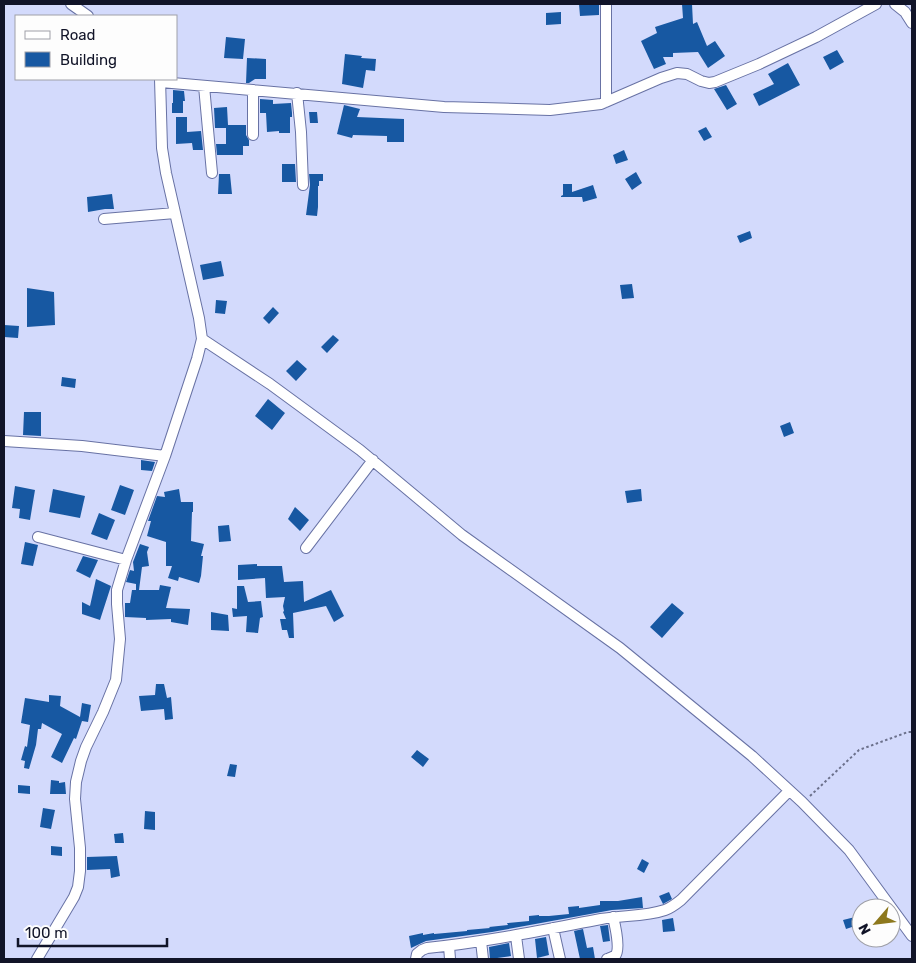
<svg xmlns="http://www.w3.org/2000/svg" width="916" height="963" viewBox="0 0 916 963" font-family="Rubik,sans-serif">
<style>
.building{fill:#1758a2}
.lines{fill:none;stroke-linecap:round;stroke-linejoin:round}
.minor-casing{stroke:#6872a4;stroke-width:12}
.path{stroke:#6c718c;stroke-width:2;stroke-dasharray:2.5 2.5;stroke-linecap:butt}
.minor{stroke:#fff;stroke-width:10}
</style>
<rect width="100%" height="100%" fill="#d3dafc"/>
<path class="building" d="M579,4H599V15L580,16Z
M682,4H692L693,24L697,22L707,46L715,41L725,56L708,68L698,52L673,53V57H663L666,64L654,69L641,41L657,33L655,27L683,18Z
M561,12V24L546,25V13Z
M226,37L245,39L243,59L224,58Z
M837,50L844,62L830,70L823,57Z
M345,54L362,56L361,58L376,59L375,71L366,70L363,88L342,84Z
M247,58L266,59V79H255L249,83H246Z
M788,63L800,85L759,106L753,94L774,84L768,74Z
M726,85L737,104L727,110L714,89Z
M173,90L184,91L185,101H183V113H172V103H173Z
M260,99L273,100V104L291,103L292,113V117H290V133H279V131L267,132L266,113H260Z
M344,105L360,109L357,117L404,119V142H387V136L353,135L352,138L337,134Z
M227,107L228,125H246V135L249,140V146H243V155H217L216,144H226V128H215L214,108Z
M309,112H317L318,123H310Z
M176,117H187V132L201,131L203,150H193L192,143L176,144Z
M706,127L712,137L704,141L698,131Z
M624,150L628,160L616,164L613,155Z
M282,164H295L296,182H282Z
M636,172L642,183L632,190L625,179Z
M219,174H230L232,194H218Z
M309,174H323V181H319V186H318V207L317,216L306,215L310,185Z
M563,184H572V192L593,185L597,198L583,202L582,197H561V196L563,195Z
M112,194L114,209H105L88,212L87,197Z
M750,231L752,238L740,243L737,236Z
M221,261L224,276L203,280L200,265Z
M632,284L634,298L622,299L620,285Z
M27,288L54,292L55,325L27,327Z
M216,300L227,301L225,314L215,313Z
M273,307L279,313L269,324L263,318Z
M4,325L19,326L18,338L4,337Z
M333,335L339,340L327,353L321,347Z
M297,360L307,369L296,381L286,371Z
M62,377L76,379L75,388L61,386Z
M268,399L285,413L272,430L255,416Z
M24,412H41V436L23,435Z
M790,422L794,433L784,437L780,426Z
M141,460L155,462L152,471L141,470Z
M120,485L134,490L125,515L111,510Z
M15,486L35,490L30,520L19,518L20,509L12,508Z
M53,489L85,496L80,518L49,512Z
M179,489L181,502H193V512H192L191,541L204,544L201,556H203L201,576L199,583L179,577L178,581L168,578L172,566H166V542L147,536L151,521H148L157,496L165,497L164,492Z
M641,489L642,501L627,503L625,491Z
M295,507L309,520L300,531L288,519Z
M99,513L115,520L107,540L91,534Z
M229,525L231,541L219,542L218,526Z
M25,542L38,545L33,566L21,564Z
M140,544L149,547L147,552L149,566L142,567L139,590H159L160,585L171,587L166,608L190,609L188,625L171,622V619L146,620V618L125,617V603H130L132,590H136V584L126,582L130,570L134,571L133,562Z
M83,556L98,560L90,578L76,571Z
M257,564V566H282L284,582L303,581L304,602L331,590L344,616L334,622L326,606L293,613L294,638H289L287,630H282L280,619H286L283,612L284,611L283,606L285,597L266,598L265,578L238,580V565Z
M96,579L111,586L100,620L82,614V602L90,606Z
M237,586H244L248,602L261,601L263,617L260,618L258,633L246,632L247,616L233,617L232,608L237,609Z
M672,603L684,613L662,638L650,627Z
M211,612L228,615L229,631L211,630Z
M156,684H164L167,698L171,697L173,719L165,720L164,709L141,711L139,696L155,695Z
M49,695L61,696L60,706L80,717L82,703L91,705L88,722L82,721L76,739L74,738L62,763L51,757L62,734L42,723L41,729H38L36,745L29,769L24,768L25,761L21,760L25,746L27,747L30,725L21,723L25,698L49,702Z
M417,750L429,759L423,767L411,757Z
M230,764L237,765L235,777L227,776Z
M51,780L59,781V783L65,782L66,794H50Z
M18,785L30,786V794L18,793Z
M43,808L55,810L51,829L40,827Z
M145,811L155,812V830L144,829Z
M123,833L124,843H115L114,834Z
M51,846L62,847V856L51,855Z
M117,856L120,876L111,878L110,869L87,870V857Z
M642,859L649,863L644,873L637,869Z
M669,892L672,899L663,904L659,896Z
M642,897L643,908L612,910L492,932L426,941L411,948L409,936L423,933V935L434,933V934L467,931V930L490,928L489,927L508,925L507,923L529,921V916L539,915V916H549L569,914L568,907L579,906V908L600,905V901H618Z
M855,917L858,925L846,929L843,920Z
M673,918L675,931L663,932L662,920Z
M608,925L610,941L603,942L600,926Z
M583,929L587,948L593,947L595,959H580L574,931Z
M546,937L549,955L537,958L535,939Z
M509,943L511,956L490,959L489,947Z"/>
<g class="lines">
<defs>
<path id="minor" d="M71,4L88,16
M606,4V102
M895,4L905,12L912,23
M161,82L444,107L550,110L601,104L661,78L677,73L687,74L701,81L709,83L715,82L759,64L816,37L876,4
M204,86L212,173
M253,90V135
M297,93L301,132L303,185
M104,219L175,213
M202,339L270,384L360,450L462,535L620,648L752,756L802,802L849,850L912,936
M4,441L82,446L165,456
M38,537L126,560
M306,548L373,460
M553,928L560,959
M516,936L519,959
M481,941L483,959
M449,946L450,959
M37,959L74,897L78,887L80,871V848L75,799L76,782L81,761L86,747L103,712L116,680L120,639L117,604V590L126,560L165,456L197,359L202,339L199,318L166,173L162,148L160,79
M416,959L417,954L422,950L427,948C486,942 543,930 601,919C622,915 645,917 665,910C671,908 676,904 681,900L789,791
M607,959C608,959 614,956 615,956C621,950 615,925 613,917"/>
</defs>
<use href="#minor" class="minor-casing"/>
<path class="path" d="M810,796L859,750L908,732H912"/>
<use href="#minor" class="minor"/>
</g>
<rect width="916" height="963" fill="none" stroke="#111428" stroke-width="10"/>
<rect x="15" y="15" width="162" height="65" fill="#fdfdfd" stroke="#9fa0a8"/>
<rect x="25" y="31" width="25" height="8" fill="#ffffff" stroke="#9fa0a8"/>
<text x="60" y="40" font-size="15" fill="#111428">Road</text>
<rect x="25" y="52" width="25" height="15" fill="#1758a2" stroke="#9fa0a8"/>
<text x="60" y="65" font-size="15" fill="#111428">Building</text>
<g transform="translate(876 923) rotate(242)"><circle r="24" fill="#fdfdfd" stroke="#9fa0a8"/>
<path d="M0-4L9 19L0 12L-9 19Z" fill="#8d781d"/>
<text y="-8" font-size="14" font-weight="bold" text-anchor="middle" fill="#111428">N</text>
</g>
<path d="M18 938v8h149v-8" fill="none" stroke="#111428" stroke-width="2.5"/>
<text x="25" y="938" font-size="15" fill="#111428" stroke="#fdfdfd" stroke-width="4" paint-order="stroke">100 m</text>
</svg>
